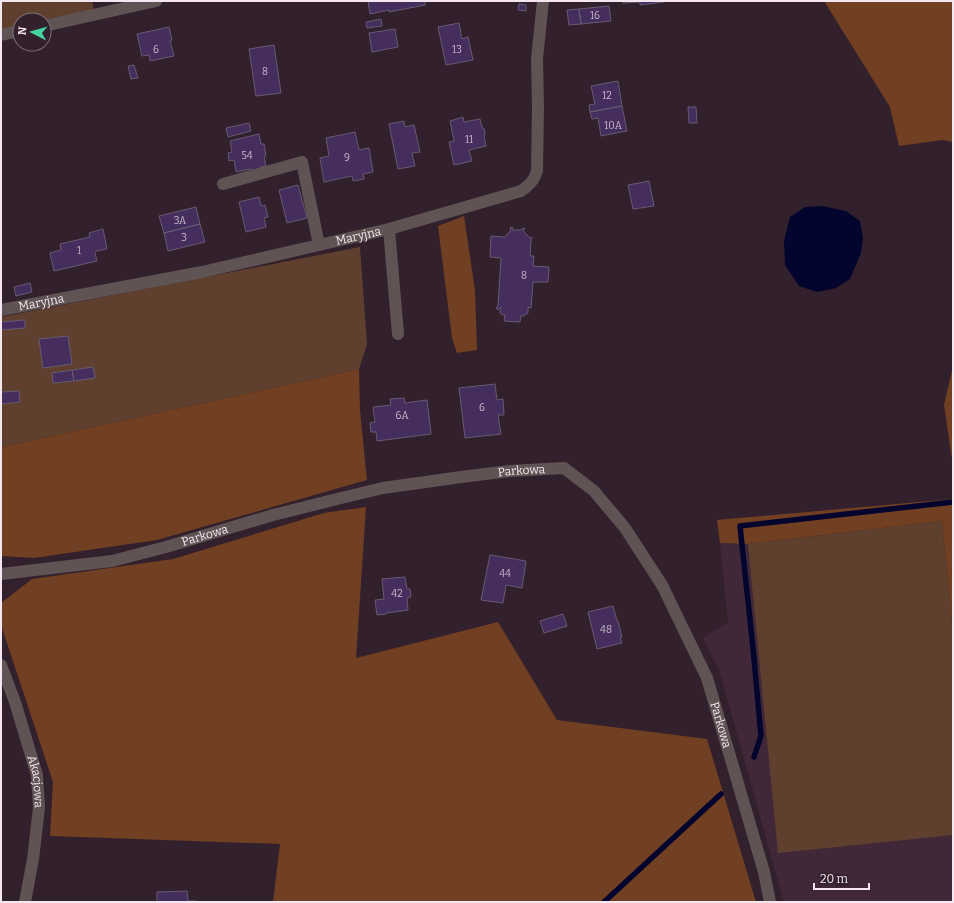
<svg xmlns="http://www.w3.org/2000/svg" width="954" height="903" viewBox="0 0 954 903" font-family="Bitter,serif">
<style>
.built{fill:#412839}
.green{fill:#5f402f}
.forest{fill:#713f21}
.water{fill:#03052e}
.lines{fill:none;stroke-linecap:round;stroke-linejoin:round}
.stream{stroke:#03052e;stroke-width:5.5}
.building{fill:#452e5d;stroke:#655b71}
.minor{stroke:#5f5354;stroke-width:12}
.labels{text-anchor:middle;stroke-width:3.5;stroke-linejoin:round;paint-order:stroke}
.number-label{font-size:10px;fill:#c8b9ca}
.street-label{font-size:12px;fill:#f4e7ef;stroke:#33202d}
</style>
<rect width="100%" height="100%" fill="#33202d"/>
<path class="built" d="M720,543L748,544L953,632V902H784L719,669L703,638L728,623Z"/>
<path class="green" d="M1,1H92L94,10L44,20H20V26L1,30Z
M360,247L367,344L359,369L1,447V317Z
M942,521L953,632V835L778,853L748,544Z"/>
<path class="forest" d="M824,1H953V142L943,140L899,146L890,107Z
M464,216L475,290L477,350L457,353L452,338L438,226Z
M953,366V466L944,405Z
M359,369L360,410L367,480L157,540L34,558L1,556V447Z
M953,499V632L942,521L748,544L720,543L717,520Z
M366,507L356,658L498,622L557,720L707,739L756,902H273L280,844L50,836L53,782L1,625V603L32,579L173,559L324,513Z"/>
<path class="water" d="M822,206L846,211L860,221L863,238L861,253L850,279L836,288L817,292L799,286L785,265L784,241L790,217L805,207Z"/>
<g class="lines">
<path class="stream" d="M754,757L761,736L753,648L740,526L953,502
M604,902L721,794"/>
</g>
<path class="building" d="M368,1H425V5L389,12V10L370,14Z
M623,1H664V2L640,5V2L623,3Z
M519,4L526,5V11L518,10Z
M609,6L611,21L581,24L579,9Z
M579,9L581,24L569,25L567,10Z
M381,19L382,26L367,28L366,22Z
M459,23L462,39L468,37L473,60L446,65L438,27Z
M169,27L172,40L170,41L174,56L150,61L149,55L142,56L137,34Z
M395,29L398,47L372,52L369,33Z
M274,45L281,93L256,96L249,49Z
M134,65L138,78L131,79L128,66Z
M618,81L622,106L590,112L589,105L595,104L591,86Z
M622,106L627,131L601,136L598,118L592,119L590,112Z
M688,107H696L697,123H689Z
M463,117L464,122L480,119L482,127L484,129L485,133L484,136L486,146L469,150L472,161L454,165L449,142L454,141L450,121Z
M404,121L405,127L414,125L420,152L412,153L415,166L398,169L389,124Z
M249,123L251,131L228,137L226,128Z
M355,132L359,150L369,148L373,172L363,174L364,179L353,181L352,176L324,182L320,158L329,156L326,138Z
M259,134L261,144H264L266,156L264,157L266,166L260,167L258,171L254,172L251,169L236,172L234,160L229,161L228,153L232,152L230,141Z
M649,181L654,206L633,209L628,185Z
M298,185L307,218L287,223L279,190Z
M259,197L261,206L265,205L268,217L264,218L266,227L246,232L239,202Z
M196,207L200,224L164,233L159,216Z
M200,224L205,242L168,251L164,233Z
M512,227L513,230H521L523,228L525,229L523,231L530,238L531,237L532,239L531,240L530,256H534L533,266L549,267L548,282H533L531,308L528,307V313L523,316H521L520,322L504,321L505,315H503L500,313L501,307L498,310L496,308L498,306L501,258L490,257L491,236L505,237L511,230L510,228Z
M103,229L107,249L96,251L95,253L97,261L54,271L50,253L61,250L60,244L90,237L89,233Z
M30,283L32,292L16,296L14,287Z
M25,320V328L1,330V322Z
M68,336L72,364L43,368L39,339Z
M93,367L95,378L74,381L72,370Z
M72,370L74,381L53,383L52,373Z
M495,384L497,400L503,399L504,415H498L501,434L465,438L459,388Z
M19,391L20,402L1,404V392Z
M404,398L405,403L427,400L431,434L377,441L376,432H371L370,423L375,422L373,407L391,405L390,399Z
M490,555L526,561L522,588L506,585L503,603L481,600Z
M405,577L407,589H410L411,597L407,598L408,610L386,613V614L377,615L375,600L384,599L382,579Z
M613,606L617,621H618L622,637H620L622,643L597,649L588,612Z
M563,614L567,626L544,633L540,621Z
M187,891L188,901H197V902H157V892Z"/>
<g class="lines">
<g class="minor">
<path d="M44,26L156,1"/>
<path d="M1,35L20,31"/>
<path d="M223,184L302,162L319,245"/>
<path d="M389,229L398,334"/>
<path id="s1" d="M1,310L202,272L319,245L389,229L521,191C529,186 534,181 537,171L538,107L537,59L543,1"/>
<path id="s2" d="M1,574L112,561L166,547L273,515L341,498L383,488L461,477L510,471L564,468L594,491L625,528L662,585L707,678L764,872L770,902"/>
<path id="s3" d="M1,665L15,702L37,775L39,808L33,859L25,902"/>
</g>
</g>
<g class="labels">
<g class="number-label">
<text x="595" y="19">16</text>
<text x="156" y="53">6</text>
<text x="457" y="53">13</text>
<text x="265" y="75">8</text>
<text x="607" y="99">12</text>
<text x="613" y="129">10A</text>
<text x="469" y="143">11</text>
<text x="247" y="159">54</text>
<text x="347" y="161">9</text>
<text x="180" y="224">3A</text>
<text x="184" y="241">3</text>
<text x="79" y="254">1</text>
<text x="524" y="279">8</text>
<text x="482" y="411">6</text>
<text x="402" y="419">6A</text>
<text x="505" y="577">44</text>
<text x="397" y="597">42</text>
<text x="606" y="633">48</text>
</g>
<g class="street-label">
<text dy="4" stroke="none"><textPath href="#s1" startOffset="365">Maryjna</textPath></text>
<text dy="4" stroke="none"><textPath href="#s1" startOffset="41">Maryjna</textPath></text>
<text dy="4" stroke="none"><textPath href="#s2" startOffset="532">Parkowa</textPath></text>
<text dy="4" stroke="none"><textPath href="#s2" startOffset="208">Parkowa</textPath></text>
<text dy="4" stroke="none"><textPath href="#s2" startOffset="881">Parkowa</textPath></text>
<text dy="4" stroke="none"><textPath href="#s3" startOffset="122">Akacjowa</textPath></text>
</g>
</g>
<rect width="954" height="903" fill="none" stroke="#f4e7ef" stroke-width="4"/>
<g transform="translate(32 32) rotate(276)"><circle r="19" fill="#33202d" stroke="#80707b"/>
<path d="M0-3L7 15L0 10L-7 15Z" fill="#43d4a0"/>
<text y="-6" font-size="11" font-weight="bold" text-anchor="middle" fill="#f4e7ef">N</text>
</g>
<path d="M814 883v6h55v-6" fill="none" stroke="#f4e7ef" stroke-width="2"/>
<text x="820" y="883" font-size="12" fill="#f4e7ef" stroke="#33202d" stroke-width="3" paint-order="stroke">20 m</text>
</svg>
